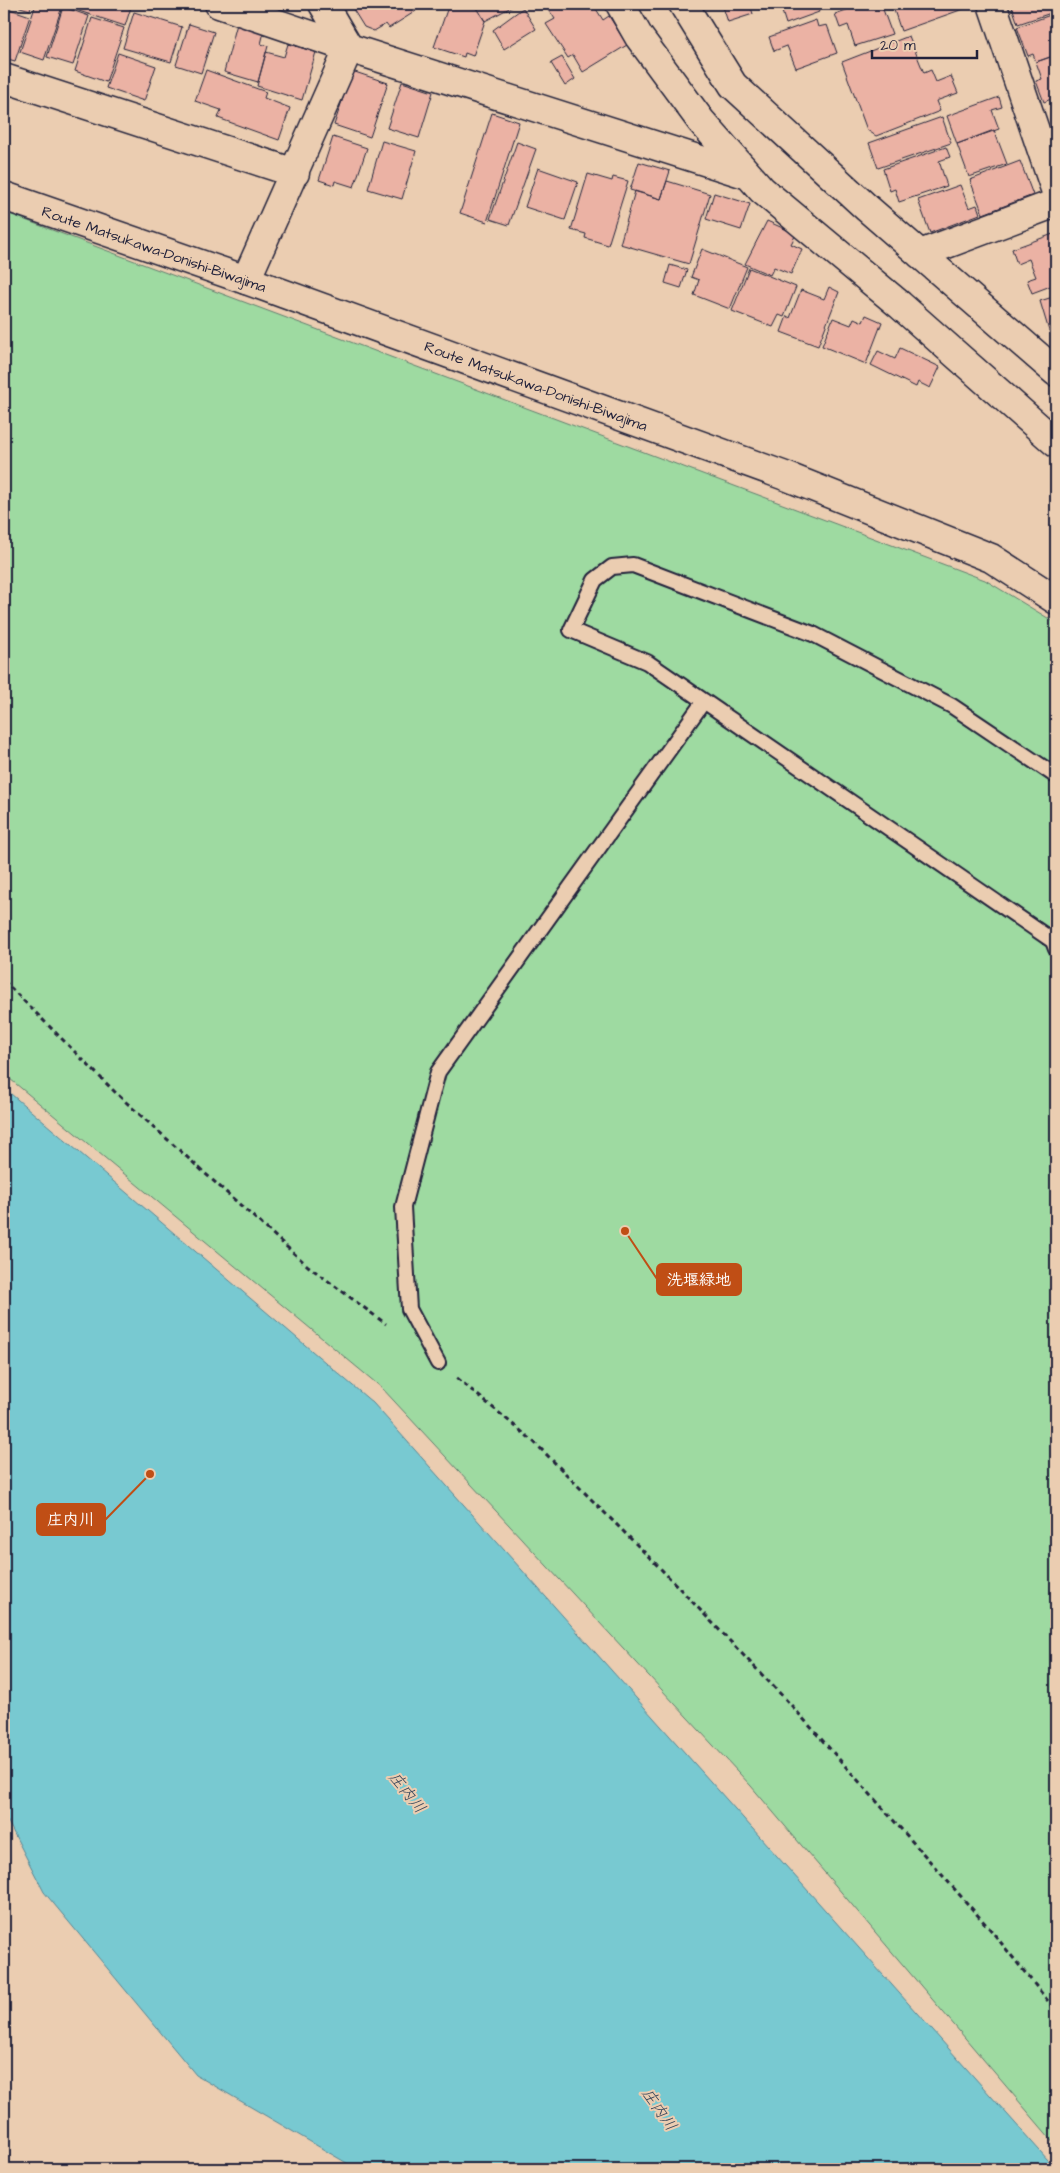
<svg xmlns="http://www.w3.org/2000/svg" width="1060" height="2173" viewBox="0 0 1060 2173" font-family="'Architects Daughter','Klee One',sans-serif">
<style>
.green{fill:#9edaa1;stroke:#607e6e}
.water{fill:#78c9d1;stroke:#568695}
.building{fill:#ebb2a4;stroke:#22223b}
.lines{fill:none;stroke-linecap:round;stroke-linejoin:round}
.service-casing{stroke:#22223b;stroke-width:18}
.minor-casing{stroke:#22223b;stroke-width:31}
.secondary-casing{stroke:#22223b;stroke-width:31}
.path{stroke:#22223b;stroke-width:3;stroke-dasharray:5 4;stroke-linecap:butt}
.service{stroke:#ebcdb1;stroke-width:14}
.minor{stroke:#ebcdb1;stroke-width:28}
.secondary{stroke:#ebcdb1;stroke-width:28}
.labels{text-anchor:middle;stroke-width:4;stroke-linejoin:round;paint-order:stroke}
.street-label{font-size:15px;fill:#22223b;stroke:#ebcdb1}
.water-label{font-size:16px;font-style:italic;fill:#334359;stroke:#ebcdb1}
.leader{fill:none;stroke:#c04e15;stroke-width:2}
.callout-dot{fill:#c04e15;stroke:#ebcdb1;stroke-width:2}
.callout{fill:#c04e15;stroke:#c04e15;stroke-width:2}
.callout-label{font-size:16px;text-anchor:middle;font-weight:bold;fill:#fff}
</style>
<rect width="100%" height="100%" fill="#ebcdb1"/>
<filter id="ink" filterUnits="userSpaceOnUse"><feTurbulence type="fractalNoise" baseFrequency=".02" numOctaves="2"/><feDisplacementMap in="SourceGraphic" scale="10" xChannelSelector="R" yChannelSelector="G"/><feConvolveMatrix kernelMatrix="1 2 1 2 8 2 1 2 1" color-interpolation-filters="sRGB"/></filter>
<g filter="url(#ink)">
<path class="green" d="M4,212L985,580L1056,623V2145L751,1786L382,1388L4,1074Z"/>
<path class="water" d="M4,1088L373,1403L1056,2169H357L196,2075L44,1892L4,1814Z"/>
<path class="building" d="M18,4H32L30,10L17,6Z
M36,4H63L44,60L20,52Z
M78,4H132L125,26L76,10Z
M354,4H411L416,11L389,28L386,24L374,31L364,27L351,6Z
M449,4H473L485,21L473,56L465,53L464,57L434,47Z
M475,4H517L485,21Z
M545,4H593L603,20L609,16L627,45L583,72L573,55L568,58L546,24L555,19Z
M722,4H750L753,14L728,22Z
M783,4H816L819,12L786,24L780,5Z
M863,4H881L892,34L855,46L848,25L840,28L835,14Z
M964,4L966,8L901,31L893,7L901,4Z
M1011,4H1052L1054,12L1018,24Z
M4,7L30,16L15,61L4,58Z
M63,7L89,16L73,65L47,57Z
M523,8L536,29L504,49L493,30Z
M134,12L182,27L171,62L123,48Z
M1056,13V55L1036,62L1033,54L1028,56L1017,27Z
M92,18L124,28L106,82L75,71Z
M238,20L265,28L261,44L268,46L258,82L224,72Z
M816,20L818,27L827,25L837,53L796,68L787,46L774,51L769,37Z
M189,24L214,32L201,73L176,65Z
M909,36L924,73L931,70L936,82L951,76L958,93L936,101L940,111L876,136L867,130L842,62Z
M288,44L316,52L302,100L257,86L266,52L284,57Z
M118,53L156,66L144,101L106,88Z
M1056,55V97L1044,102L1036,81L1042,79L1036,62Z
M562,57L575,79L565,86L551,63Z
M206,70L266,92L264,98L290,108L279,140L218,118L221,110L195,101Z
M352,71L388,83L370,137L334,125Z
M402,82L433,92L419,138L387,128Z
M999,97L1002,107L992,110L999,129L957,144L947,116Z
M492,113L519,122L487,222L460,213Z
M942,117L951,143L878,168L869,143Z
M994,130L1007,164L969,177L957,144Z
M333,137L367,148L354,187L335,181L334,185L319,180Z
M382,141L416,151L402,199L368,189Z
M517,142L536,149L509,225L490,219Z
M946,147L950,157L939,161L947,186L899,202L895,189L890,191L883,169Z
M1020,161L1033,195L983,214L970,180Z
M639,162L670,171L661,199L630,190Z
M538,168L578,182L565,220L525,207Z
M588,174L612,181L613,177L628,181L608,245L585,238L586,234L571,230Z
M667,181L710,194L689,264L620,244L635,191L661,199Z
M960,185L969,208L977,205L980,214L930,233L918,200Z
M714,193L750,204L741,230L706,219Z
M767,221L796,234L791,244L802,249L791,274L774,267L770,275L745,264Z
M1053,234L1056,242V284L1032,293L1027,280L1036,277L1029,259L1017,264L1012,249Z
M702,249L747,267L730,309L694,295L699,280L691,277Z
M670,265L687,270L681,288L665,283Z
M749,268L796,287L784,317L779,315L773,327L732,311Z
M829,287L839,292L818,346L781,332L787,316L790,318L801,290L824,299Z
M1056,296V336L1049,331L1040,301Z
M866,315L882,322L866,364L822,346L833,318L851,325L854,318L863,322Z
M900,348L940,367L930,388L918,382L916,387L871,365L878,351L895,359Z"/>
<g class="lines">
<defs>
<path id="service" d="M1056,776L952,706L813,634L633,565L612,567L595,580L571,630L647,662L1053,941L1056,949
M438,1363L409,1309L403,1207L438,1072L704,701"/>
<path id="minor" d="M219,4L349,48L748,175
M620,4L639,37L701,121L762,190L900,305L1056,443
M683,4L733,85L867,208L1056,372
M992,4L1056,192
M4,78L295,173
M920,254L1056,203
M246,280L349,48L323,4"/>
<path id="secondary" d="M4,196L246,280L788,477L991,558L1056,600"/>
</defs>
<use href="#service" class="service-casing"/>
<use href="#minor" class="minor-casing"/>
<use href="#secondary" class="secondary-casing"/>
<path class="path" d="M4,981L117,1094L308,1266L386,1324
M457,1378L533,1441L660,1568L791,1705L990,1929L1056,2011"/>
<use href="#service" class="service"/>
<use href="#minor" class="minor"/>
<use href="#secondary" class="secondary"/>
</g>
</g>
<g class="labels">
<g class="street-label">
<text transform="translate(154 249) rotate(19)" y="5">Route Matsukawa-Donishi-Biwajima</text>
<text transform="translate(536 386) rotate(20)" y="5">Route Matsukawa-Donishi-Biwajima</text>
</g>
<g class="water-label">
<text transform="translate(408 1792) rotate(51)" y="6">庄内川</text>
<text transform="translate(660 2109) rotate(55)" y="6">庄内川</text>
</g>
</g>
<path class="leader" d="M625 1231L657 1279M150 1474L105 1520"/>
<g class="callout-dot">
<circle cx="625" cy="1231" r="5"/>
<circle cx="150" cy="1474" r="5"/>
</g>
<g class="callout">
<rect x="657" y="1264" width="84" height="31" rx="5"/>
<rect x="37" y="1504" width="68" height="31" rx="5"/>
</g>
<g class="callout-label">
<text x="699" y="1285">洗堰緑地</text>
<text x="71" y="1525">庄内川</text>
</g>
<rect width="1060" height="2173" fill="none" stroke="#ebcdb1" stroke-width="20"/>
<rect x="10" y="10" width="1040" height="2153" fill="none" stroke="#22223b" stroke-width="2" filter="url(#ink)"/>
<path d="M872 50v8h105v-8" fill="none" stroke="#22223b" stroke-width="2.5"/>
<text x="880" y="50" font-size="15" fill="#22223b" stroke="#ebcdb1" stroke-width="4" paint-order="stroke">20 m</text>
</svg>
